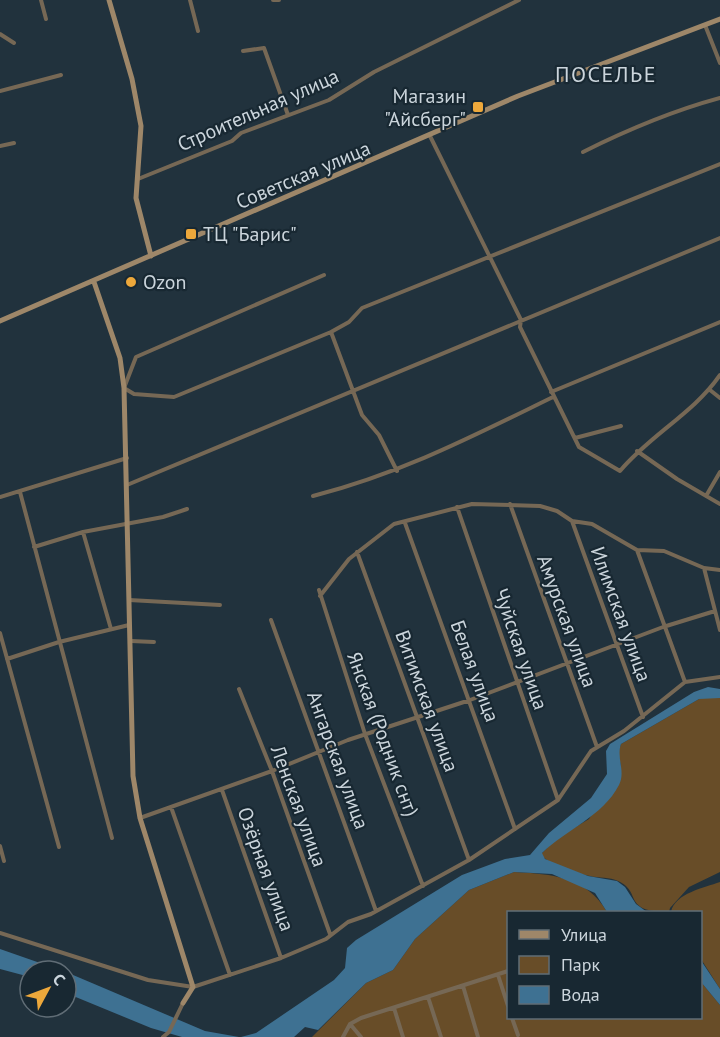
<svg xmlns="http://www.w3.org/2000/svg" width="720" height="1037" viewBox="0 0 720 1037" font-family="'PT Sans',sans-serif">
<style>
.green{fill:#684d28}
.water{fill:#3e7192}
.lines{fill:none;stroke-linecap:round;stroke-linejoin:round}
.street{stroke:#766855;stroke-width:4}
.secondary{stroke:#9e8769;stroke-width:5}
.poi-dot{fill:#eda83b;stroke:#182832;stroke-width:2}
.labels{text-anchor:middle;stroke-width:4.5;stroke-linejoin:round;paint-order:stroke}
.poi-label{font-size:20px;fill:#cbd5dc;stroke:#182832;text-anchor:start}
.street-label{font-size:20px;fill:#cbd5dc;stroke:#182832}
.quarter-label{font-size:22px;letter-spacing:1.5px;fill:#cbd5dc;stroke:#182832}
</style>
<rect width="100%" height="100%" fill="#21323d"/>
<path class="green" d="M708,696L720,698V872L689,887L670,908L669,912C621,912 643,892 618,881C610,877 598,878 590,876C576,873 552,866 542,856V853L557,838L589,819L621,766L618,753L621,744L699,699Z
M514,872C552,874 587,877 607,912H508V1018H700L701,982L720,1005V1037H312L366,983L393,970L415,939L469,890Z
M720,882V989L701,959L700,912H671C675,893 704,888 720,882Z"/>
<path class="water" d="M708,687L720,689V698L699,699L621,744C616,758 626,771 619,785C603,816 566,830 542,853L545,859L588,876L617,881L625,887L636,904L647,912H607L595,893L552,874L514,872L469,890L415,939L393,970L366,983L318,1030L305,1027L294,1037H241L256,1033L334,980L345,968L347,948L356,940L462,875L505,859L530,855L549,833L591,798L607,774L606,751L610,744L694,692Z
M0,949L63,971H30V977L0,969Z
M700,959L720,989V1005L701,982Z
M66,972L205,1031L239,1037H182L151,1028L66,993Z"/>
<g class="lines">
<path class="street" d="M41,0L46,19
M190,0L198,31
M273,0H279
M705,25L720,63
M0,34L14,43
M243,51L264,48L288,115
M0,91L61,75
M430,136L521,320L520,327L579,447L620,471C650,435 694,413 720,375
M0,146L14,143
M583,152C627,130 672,111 720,98
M138,179L232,141L241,133L329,100L374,72L519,0
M324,275L136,357L124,388L134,394L174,397L331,332L349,322L362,308L720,164
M331,332L362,415L379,435L397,471
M710,390L720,398
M551,392L720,322
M575,438L621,426
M637,451L677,479L720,504
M127,485L720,238
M20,492L112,838
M313,496C402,473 471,437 553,397
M706,496L720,472
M0,497L127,458
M510,504L597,747
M457,507L558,800
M572,521L643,717
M405,523L515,829
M83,532L111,629
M34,547L83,532L163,517L187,509
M637,550L685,682
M357,552L469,860
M720,570L704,568L720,630
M319,590L365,734L423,886
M320,596L349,559L394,524L472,504L540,506L557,511L572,521L592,524L637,550L664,551L704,568
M129,600L220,605
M271,620L376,911
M0,633L59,847
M131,641L154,642
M7,659L59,642L129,625
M239,689L272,771L330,934
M222,790L281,958
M171,807L230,975
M140,818L272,771L348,740L470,700L663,627L715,611
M0,846L4,861
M0,933L148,980L193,987L281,958L326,939L348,922L371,914L469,860L558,800L591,751L624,731L685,682L720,677
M498,975L508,1006
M463,986L478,1037
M428,997L441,1037
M394,1008L403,1037
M512,1018L518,1035
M350,1024L361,1037
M163,1037L169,1032L183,1003
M343,1037L350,1024L361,1018L508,971"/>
<path class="secondary" d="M109,0L132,79L141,126L136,198L151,256
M94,282L120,358L124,388L133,776L140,818L193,987L183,1003
M0,321L518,96L720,19"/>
</g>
<g class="poi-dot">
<rect x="472" y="101" width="12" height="12" rx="3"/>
<rect x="185" y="228" width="12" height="12" rx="3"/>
<circle cx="131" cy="282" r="6"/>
</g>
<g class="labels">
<g class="poi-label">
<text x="466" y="103" text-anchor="end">Магазин<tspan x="466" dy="23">"Айсберг"</tspan></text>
<text x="203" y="241">ТЦ "Барис"</text>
<text x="143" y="289">Ozon</text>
</g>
<g class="street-label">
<text transform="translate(258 110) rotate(-24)" y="7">Строительная улица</text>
<text transform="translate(303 175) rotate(-23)" y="7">Советская улица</text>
<text transform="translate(621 614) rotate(70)" y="7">Илимская улица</text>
<text transform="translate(567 621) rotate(70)" y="7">Амурская улица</text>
<text transform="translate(521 649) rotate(71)" y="7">Чуйская улица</text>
<text transform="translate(475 671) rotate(70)" y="7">Белая улица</text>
<text transform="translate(427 701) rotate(70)" y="7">Витимская улица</text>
<text transform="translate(383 734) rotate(70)" y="7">Янская (Родник снт)</text>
<text transform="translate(338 760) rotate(70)" y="7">Ангарская улица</text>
<text transform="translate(299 806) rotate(70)" y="7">Ленская улица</text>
<text transform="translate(266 869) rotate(70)" y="7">Озёрная улица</text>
</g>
<g class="quarter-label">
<text x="606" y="82">ПОСЕЛЬЕ</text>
</g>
</g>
<rect x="507" y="911" width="195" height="108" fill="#182832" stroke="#606d76" stroke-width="1.5"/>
<rect x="519" y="930" width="30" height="9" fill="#9e8769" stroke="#606d76" stroke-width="1.5"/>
<text x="561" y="941" font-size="18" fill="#cbd5dc">Улица</text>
<rect x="519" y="956" width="30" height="18" fill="#684d28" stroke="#606d76" stroke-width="1.5"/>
<text x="561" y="971" font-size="18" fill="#cbd5dc">Парк</text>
<rect x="519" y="986" width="30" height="18" fill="#3e7192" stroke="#606d76" stroke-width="1.5"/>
<text x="561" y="1001" font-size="18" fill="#cbd5dc">Вода</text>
<g transform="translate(48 989) rotate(49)"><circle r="28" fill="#182832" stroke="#606d76" stroke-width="1.5"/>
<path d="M0-4.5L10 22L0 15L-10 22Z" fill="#eda83b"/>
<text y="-9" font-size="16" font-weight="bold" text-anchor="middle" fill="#cbd5dc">С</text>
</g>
</svg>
